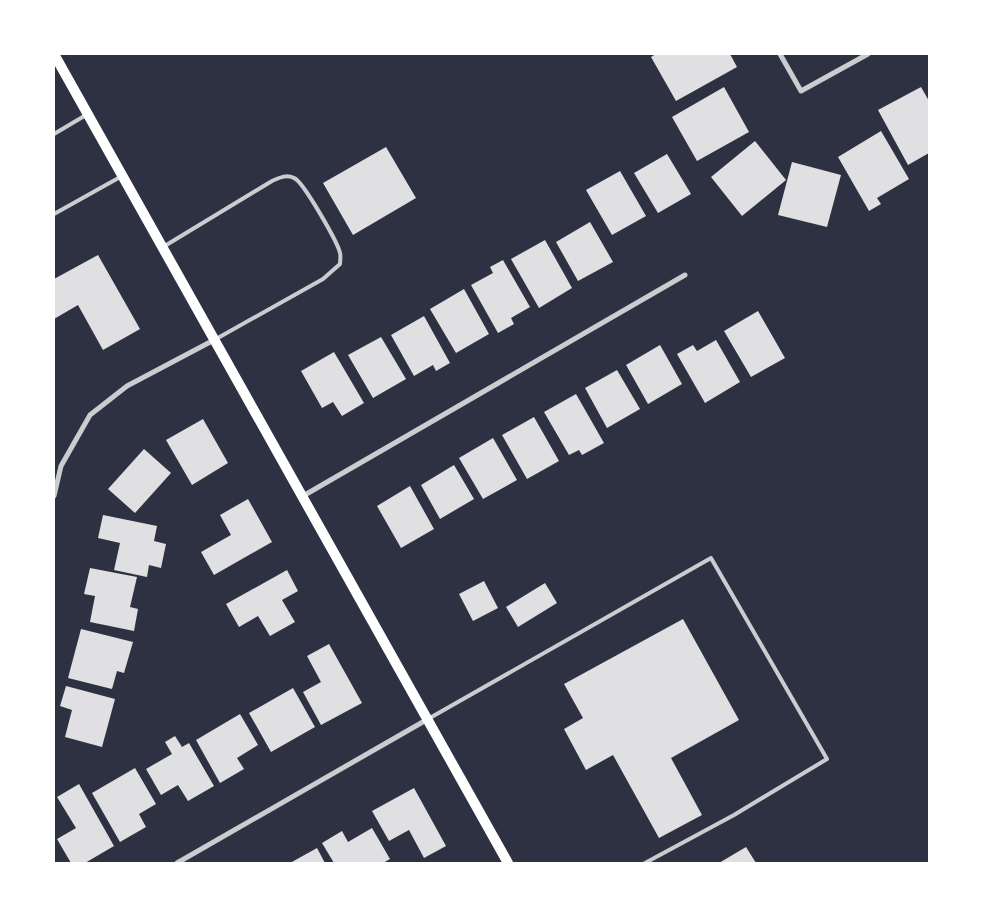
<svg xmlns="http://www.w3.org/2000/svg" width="983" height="917" viewBox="0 0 983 917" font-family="Raleway,sans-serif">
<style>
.building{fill:#e0e0e3}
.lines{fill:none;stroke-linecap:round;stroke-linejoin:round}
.service{stroke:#caccd0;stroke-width:4}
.minor{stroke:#caccd0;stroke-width:5}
.secondary{stroke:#fff;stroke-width:10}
</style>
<rect width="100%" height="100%" fill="#2d3142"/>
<path class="building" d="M656,54H730L737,67L676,101L651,57Z
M724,87L749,132L697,161L672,117Z
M921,87L929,101V153L908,165L878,110Z
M881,131L909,179L877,198L881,204L869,211L838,157Z
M755,141L786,180L742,216L711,177Z
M386,147L416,198L353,235L323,183Z
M667,154L691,194L658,213L634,173Z
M792,162L841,175L827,227L778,215Z
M620,171L646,216L612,235L586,190Z
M590,222L613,262L578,281L556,242Z
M545,240L572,288L539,308L511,259Z
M98,255L140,329L103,350L78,305L54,319V279Z
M503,260L530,307L511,318L514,324L498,333L471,285L493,273L490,267Z
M464,289L489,334L456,353L430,309Z
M758,311L785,358L751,377L724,331Z
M424,316L450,363L436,371L433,365L414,376L391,335Z
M381,337L406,379L373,398L348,355Z
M716,340L740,382L705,403L677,354L693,345L697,351Z
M660,345L682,384L648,404L626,365Z
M334,352L364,403L342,416L333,402L322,408L301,371Z
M617,370L640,409L607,428L585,388Z
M576,394L604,443L582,455L579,450L569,455L544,412Z
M534,417L559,461L527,479L502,435Z
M203,419L228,463L192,485L166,440Z
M493,438L517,480L483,499L459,458Z
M144,449L171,473L135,513L108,489Z
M454,465L474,499L440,519L421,485Z
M410,486L434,529L401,548L377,506Z
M248,499L272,542L214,575L201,552L231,535L220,515Z
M103,515L157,526L154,541L166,544L161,568L149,565L147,577L114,570L120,543L98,538Z
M90,568L137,577L130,607L138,609L134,631L90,622L95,596L84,594Z
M287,570L298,591L282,600L295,622L270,636L258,616L239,627L226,604Z
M484,581L498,608L473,621L459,594Z
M545,583L557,603L518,627L506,607Z
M683,619L739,720L671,758L702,815L659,838L613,755L586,770L564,729L583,718L564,684Z
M81,629L133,642L124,673L117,671L112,689L68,678Z
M329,644L362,703L321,725L303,692L321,682L307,656Z
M66,686L115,699L102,747L65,737L72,710L60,706Z
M293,688L315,727L271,752L249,713Z
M240,714L258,745L237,758L244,769L220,783L196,740Z
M175,736L182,747L189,743L214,786L188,801L178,785L161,795L146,769L172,754L165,742Z
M135,768L156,804L139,814L146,827L120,842L92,793Z
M79,784L114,846L85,863H71L57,839L76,828L57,797Z
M414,788L446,846L424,858L409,830L389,841L372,811Z
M372,828L390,859L383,863H334L322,843L342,831L348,842Z
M746,847L756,863H719Z
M317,848L325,863H290Z"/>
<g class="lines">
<path class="service" d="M54,134L86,115
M54,214L122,176
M163,247L272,181C279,178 286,174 294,178C303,181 338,243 340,253C341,256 340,261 340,264L323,279L216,339
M428,719L711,558L827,759L734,815L645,863"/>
<path class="minor" d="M780,54L801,91L868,54
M54,496L61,466L90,415L127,386L214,340
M303,496L685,275
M177,863L428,719"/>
<path class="secondary" d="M54,54L508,863"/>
</g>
<rect width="983" height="917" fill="none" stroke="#ffffff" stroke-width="110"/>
</svg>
